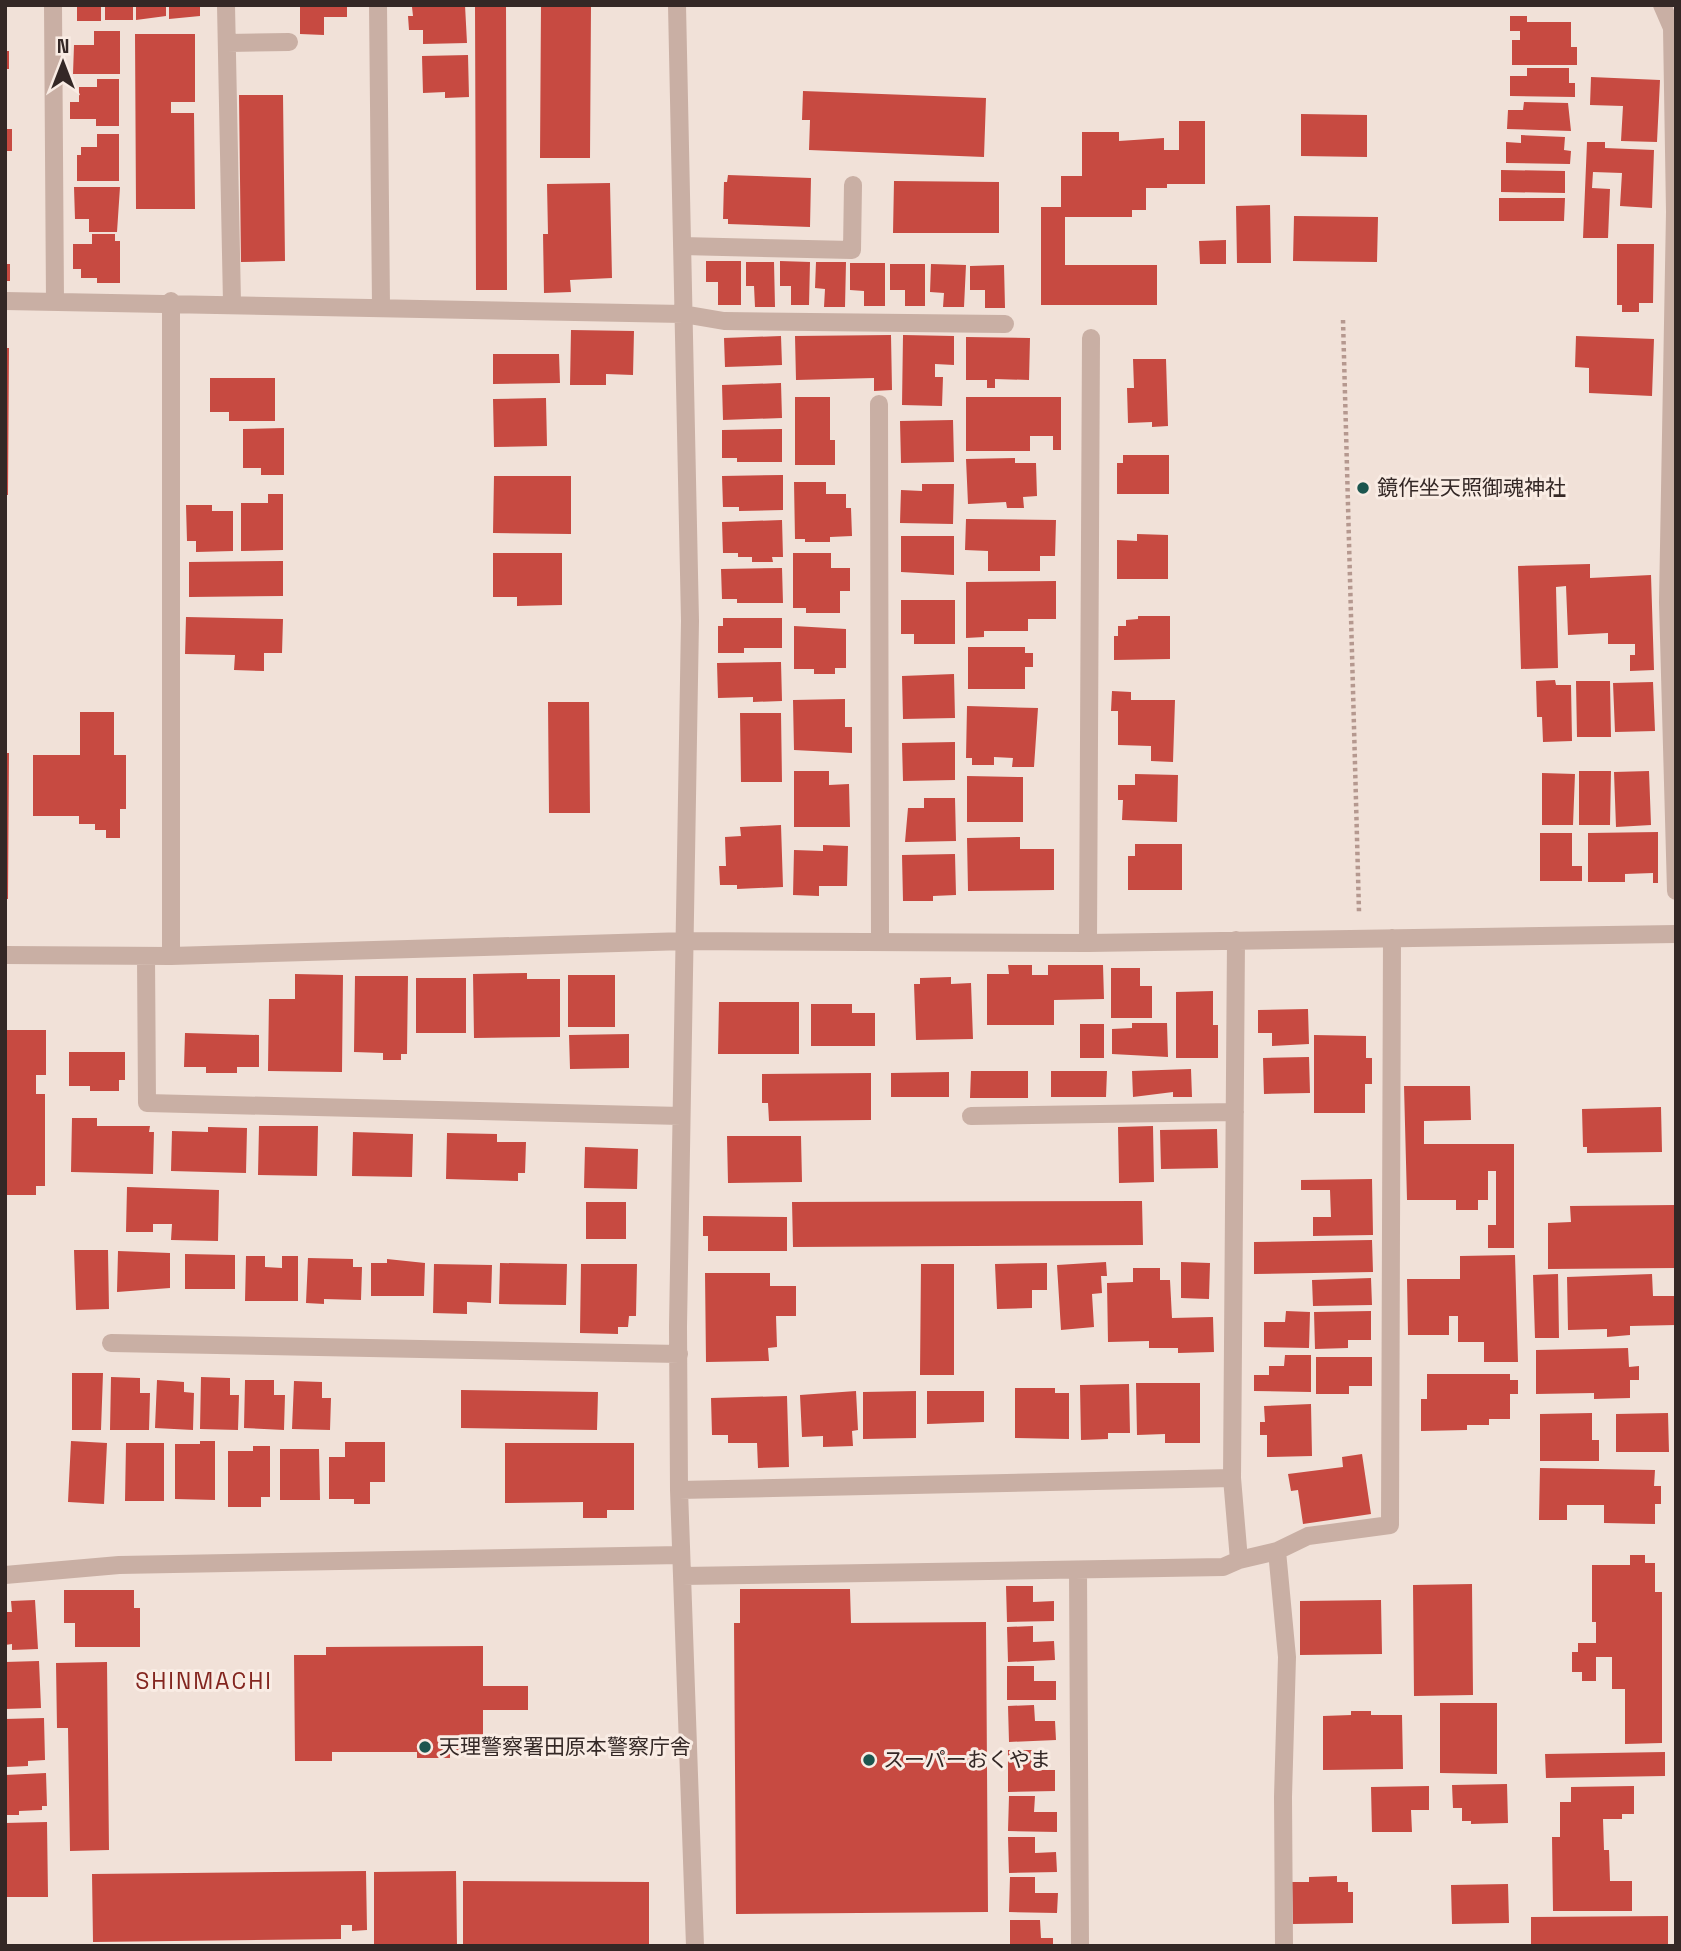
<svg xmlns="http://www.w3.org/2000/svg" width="1681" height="1951" viewBox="0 0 1681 1951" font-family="'Space Grotesk','Noto Sans JP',sans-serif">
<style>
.building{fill:#c74a41}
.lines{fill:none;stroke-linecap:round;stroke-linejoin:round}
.path{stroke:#b5988f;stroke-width:4.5;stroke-dasharray:3.5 3.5;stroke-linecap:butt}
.minor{stroke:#c9afa4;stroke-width:18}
.poi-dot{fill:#1c564f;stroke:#f9ece4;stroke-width:2.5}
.labels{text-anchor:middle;stroke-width:6;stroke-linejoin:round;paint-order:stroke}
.poi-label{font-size:21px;fill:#342826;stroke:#f9ece4;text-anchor:start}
.neighbourhood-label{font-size:23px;letter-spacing:2px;fill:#83251f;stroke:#f9ece4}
</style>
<rect width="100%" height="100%" fill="#f1e1d8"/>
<path class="building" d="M77,5H101V21H77Z
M105,5H133V20H105Z
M136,5H166V16L136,20Z
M169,5H200V16L169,19Z
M300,5H347V17H324V35L300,34Z
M440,5H465L467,43L423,44V30H409L408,16H413L412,7Z
M475,5H506L507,290H476Z
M541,5H591L590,158H540Z
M1510,16H1527V22H1571V47H1577V65H1512V40H1520V31H1510Z
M94,31H120V74H73L74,45H94Z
M135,34H195V102H171V113H194L195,209H136Z
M5,51H9V69H5Z
M468,55L469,97L445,98V92L423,93L422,56Z
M1527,68H1569V83H1575V97L1510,96V76H1527Z
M1591,77L1660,80L1657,142L1621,141L1623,106L1590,105Z
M97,79H119V126H96V119H70V102H79V87H97Z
M803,91L986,98L984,157L809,150L810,120H802Z
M239,95H283L285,261L241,262Z
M1524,102L1568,103L1571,131L1507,129L1508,110H1523Z
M1301,114L1367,115V157L1301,156Z
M1179,121H1205V184H1167V188H1146V210H1132V217H1065V265H1157V305H1041V207H1061V176H1082V132H1119V141L1164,138V150H1179Z
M5,129H12V151H5Z
M97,134H119V181H77V155H81V147H97Z
M1521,135L1565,137L1564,150L1571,151L1570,164L1506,163V142L1521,143Z
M1587,142H1605V148L1654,150L1652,208L1620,206L1622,173L1593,172L1592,188L1610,189L1608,238H1583Z
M1501,170L1565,171V193L1501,192Z
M728,175L811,178L810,227L728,224V219H723L724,182H727Z
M894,181L999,182V233H893Z
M610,183L612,278L570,280L571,292L544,293L543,234H548L547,184Z
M74,187H120L117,232H89V219H75Z
M1499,198H1565L1564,221H1499Z
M1270,205L1271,263H1237L1236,206Z
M1294,216L1378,217L1377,262L1293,261Z
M92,234H115V241H120V283H97V278H81V269H73V244H92Z
M1226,240V264H1200L1199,241Z
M1617,244H1654L1653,303H1639V312H1622V305H1617Z
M706,261H741V305H718V282H706Z
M780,261L810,262L809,305H791V286H780Z
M746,262H774L775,307H755L754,286H746Z
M816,262H846L845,307H824L825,289L815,288Z
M850,263H885V306H864V291L850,290Z
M5,264H10V281H5Z
M890,264H925V306H905V290H890Z
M931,264L966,265L964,307H943L944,293L930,292Z
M1004,265L1005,308H985V290H970V266Z
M571,330L634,331L633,375L606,374V385H570Z
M891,335L892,390L874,391V378L796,380L795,336Z
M903,335L954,336V365L935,364V377H943L942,406L902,405Z
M781,336L782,365L725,367L724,338Z
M1576,336L1654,339L1652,396L1589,393V368L1575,367Z
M966,337L1030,338L1029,380L995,379V388H987V380H966Z
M5,348H9L8,495H5Z
M493,354H559L560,383L493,384Z
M1133,359H1166L1168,426L1152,427V422L1128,423L1127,388H1134Z
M210,378H275V421H229V412H210Z
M781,383L782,418L723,420L722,385Z
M795,397H830V440H835V465H795Z
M966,397H1061V450H1053V436H1030V451H966Z
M546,398L547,446L494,447L493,399Z
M953,420L954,462L901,463L900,421Z
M284,428V475H261V468H243V429Z
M782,429V462H737V458H722V430Z
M1123,455H1169V494H1117V463H1123Z
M1015,458V463H1036L1037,496L1023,497L1024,508H1007L1006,502L968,504L966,459Z
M783,475V510L739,511V507H723L722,476Z
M494,476H571V534L493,533Z
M794,482H826V494H846V508H851L852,536L830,537V542H805V539H795Z
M922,484H954L953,524L900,523L901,490L922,491Z
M268,494H283V550L241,551V503H268Z
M186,505H212V511H233V551L196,552V541H187Z
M966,519L1056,520L1055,556H1040V571H988V551L965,550Z
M782,520L783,557H772L773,562H752V557H738V553H723L722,522Z
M1137,534L1168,535V579H1117V540L1137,541Z
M901,536H954V575L901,572Z
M493,553H562V605L517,606V597H493Z
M793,553H831V568H850V591H840V613H806V608H793Z
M283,561V596L189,597V562Z
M1590,564V578L1651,575L1654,670L1630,671V655H1635V644H1608V633L1568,635L1566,586L1556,587L1558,668L1521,669L1518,566Z
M782,568L783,603H737V599H722L721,569Z
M1056,581V619H1028V631H984V637L966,638V582Z
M901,600H955V644H914V634H901Z
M1138,616H1170V659L1114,660V636H1118V626H1126V620L1138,619Z
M186,617L283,619L282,653H264V671L234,670L235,655L185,654Z
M723,618H782V648H744V653H718V626H723Z
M794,626L846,629V668H835V674H814V669H794Z
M968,647H1025V653H1033V667H1025V689H968Z
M781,662L782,701L753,702V697L718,698L717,663Z
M954,674L955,718L903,719L902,676Z
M1555,680L1556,685H1571L1572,741L1543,742L1542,717H1537L1536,681Z
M1576,681H1610L1611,737H1577Z
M1653,682L1655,731L1615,732L1613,683Z
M1112,691L1131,692V700H1175L1173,762L1151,761V746L1118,745V711H1111Z
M845,699V727H852V753L794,750L793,700Z
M548,702H589L590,813H549Z
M967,706L1038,708L1034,767H1012L1013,758L994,757V765H972V758H966Z
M80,712H114V755H126V809H120V838H106V830H95V824H79V816H33V755H80Z
M740,713H781L782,782H741Z
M955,742V780L903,781L902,743Z
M5,753H9L8,899H5Z
M794,771H829V785L849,784L850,827H794Z
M1579,771H1611L1610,825H1579Z
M1649,771L1651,825L1616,827L1614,772Z
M1542,773L1575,774L1573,825H1542Z
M1135,774L1178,775L1177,822L1122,820L1123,800H1118V785H1135Z
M967,776L1023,777V822H967Z
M924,798H955L956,841L905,842L908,808H924Z
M781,825L783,887L737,889V885H720L719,866H726L725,837L741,836L740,827Z
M1658,832V883H1653V873L1625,874V882H1588V833Z
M1540,833H1572V866H1582V881H1540Z
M1020,837V849H1054V890L968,891L967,838Z
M1135,844H1182V890H1128V856H1135Z
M823,845L848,846L847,886H819V896L793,895L794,850L823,851Z
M955,854L956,895L933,896V901H903L902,855Z
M1008,965H1032V975H1048V965H1103L1104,999L1054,1000V1025H987V974H1009Z
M1111,968H1140V986H1152V1018H1111Z
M527,973V979H560V1037L474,1038L473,974Z
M295,974L343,975L342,1072L268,1071L269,999H295Z
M568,975H615V1027H568Z
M355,976H408L407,1054H401V1060H383V1053L354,1052Z
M951,977V984L971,983L973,1039L916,1040L914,984H920V978Z
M416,978H466V1033H416Z
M1213,991V1025H1218V1058H1176V992Z
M719,1002H799V1054H718Z
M811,1004H852V1013H875V1046H811Z
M1308,1009L1309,1044L1272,1046V1033H1258V1010Z
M1132,1023H1167L1168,1057L1112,1054V1029L1132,1028Z
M1080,1024H1104V1058H1080Z
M7,1030H46V1075H36V1094H45V1186H36V1195H6Z
M185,1033L259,1035V1067H237V1073H206V1067H184Z
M629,1034V1068L570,1069L569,1035Z
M1314,1035L1366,1036V1058H1372V1084H1365V1113H1314Z
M69,1052H125V1080H119V1091H90V1086H69Z
M1309,1057L1310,1093L1264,1094L1263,1058Z
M1191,1069L1192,1097H1173V1092L1133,1097L1132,1071Z
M971,1071H1028V1098H970Z
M1051,1071H1107L1106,1097H1051Z
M949,1072V1097H891V1073Z
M871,1073V1120L769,1121L768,1103H762V1074Z
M1404,1086H1470L1471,1120L1424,1121V1144H1514V1248H1488V1225H1496V1171H1488V1200H1478V1210H1456V1200H1407Z
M1661,1107L1662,1152L1587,1153V1147H1583L1582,1109Z
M72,1118H97V1126H150L149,1132H154L153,1174L71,1172Z
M259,1126H318L317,1176L258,1175Z
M1153,1126L1154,1182L1119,1183L1118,1127Z
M208,1127L247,1128L246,1173L171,1171L172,1131L208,1132Z
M1217,1129L1218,1168L1161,1169L1160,1130Z
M353,1132L413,1134L412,1177L352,1176Z
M447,1133L497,1134V1142H526L525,1173H518V1181L446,1179Z
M727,1136H801L802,1182L728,1183Z
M585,1147L638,1149L637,1189L584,1188Z
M1372,1179L1373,1235L1313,1236V1217H1331L1330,1190H1301V1180Z
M127,1187L219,1190L218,1241L171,1240L172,1224H153V1232H126Z
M1142,1201L1143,1245L793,1247L792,1202Z
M586,1202H626V1239H586Z
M1675,1205L1676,1268L1548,1269V1223L1571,1222L1570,1206Z
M703,1216L787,1217V1251H708V1236H703Z
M1372,1240L1373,1272L1254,1274V1242Z
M74,1250H108L109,1309L76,1310Z
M118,1251L170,1253V1288L117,1292Z
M185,1254L235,1255V1289H185Z
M1515,1255L1518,1362H1484V1342H1458V1316H1449V1335H1408L1407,1279H1460V1256Z
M246,1256H265V1267L282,1268V1256H298V1301H245Z
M308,1258L353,1259V1267H362L361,1300L324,1299V1304L306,1303Z
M387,1259L425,1263L424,1296H371V1263H387Z
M1106,1262L1107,1276H1101L1102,1293L1092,1294L1094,1327L1061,1330L1057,1265Z
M1181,1262L1210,1263L1209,1299L1181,1298Z
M500,1263L567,1264L566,1305L499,1304Z
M1047,1263V1290H1032V1308L997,1309L995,1264Z
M434,1264L492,1265L491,1303L467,1302V1314L433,1313Z
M581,1264H637L636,1316H629L628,1327H618V1334L580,1333Z
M921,1264H954V1375H920Z
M1133,1268H1160V1280H1170L1172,1318L1213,1317L1214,1352L1178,1353V1348H1149V1341L1108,1342L1107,1283L1133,1282Z
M705,1273H770V1286H796V1316H776L777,1347L768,1348L769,1361L706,1362Z
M1558,1274L1559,1338H1535L1533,1275Z
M1652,1274L1653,1296H1676V1325L1630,1326V1335L1607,1337V1329L1568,1330L1567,1277Z
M1371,1278L1372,1305L1313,1306L1312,1280Z
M1286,1311L1310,1312L1309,1348L1264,1347V1322H1285Z
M1371,1311V1340H1348V1348L1315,1349L1314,1312Z
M1628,1348L1629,1367L1639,1366V1380H1630V1398L1594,1399V1393L1536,1394V1350Z
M1285,1355H1311V1392L1254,1391V1375H1269V1366H1284Z
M1316,1357H1372V1386H1349V1394H1316Z
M72,1373H103L101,1430H72Z
M1427,1374H1510V1380H1518V1394H1510V1419H1489V1425H1467V1430L1421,1431V1399H1427Z
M111,1377L140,1378V1393H150L149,1430H110Z
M201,1377L230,1378V1395H239L238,1430L200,1429Z
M157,1380L184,1382V1392L194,1393L193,1430L155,1428Z
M245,1380H274V1395H285L284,1430L244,1428Z
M294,1381L322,1382V1398H331L330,1430L292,1429Z
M1136,1383H1200V1443H1165V1434L1137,1435Z
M1129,1384L1130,1433H1108V1439L1081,1440L1080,1385Z
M1015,1388H1055V1393H1069V1439L1015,1438Z
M461,1390L598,1392L597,1430L461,1428Z
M856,1391L858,1430L852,1431L853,1446L823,1447V1436L802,1437L800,1395Z
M916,1391V1438L863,1439V1392Z
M927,1391H984V1422L927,1424Z
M787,1396L789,1467L758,1468L757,1443H728V1435H712L711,1398Z
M1311,1404L1312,1456L1267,1457V1435H1260V1422H1265L1264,1406Z
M1592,1413V1440H1599V1461H1540V1414Z
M1668,1413L1669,1452H1616V1414Z
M71,1441L107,1443L104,1504L68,1502Z
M200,1441H215V1500L175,1499V1444H200Z
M345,1442H385V1482H370V1504H354V1499H329V1457H345Z
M126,1443H164V1501H125Z
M505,1443H634V1510H607V1518H583V1502L505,1503Z
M253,1446H270V1497H261V1507H228V1451H253Z
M280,1449H319L320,1500H280Z
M1362,1454L1371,1514L1303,1524L1298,1490L1291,1491L1288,1474L1343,1467L1342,1457Z
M1540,1468L1655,1470L1654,1486H1661V1504H1655V1524L1604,1523V1505H1567V1520H1539Z
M1630,1555H1645V1563H1655V1592H1662V1743L1625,1744V1689H1612V1657H1596V1681H1582V1672H1572V1652H1578V1643H1596V1622H1592V1565H1630Z
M1472,1584L1473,1695L1414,1696L1413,1585Z
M1006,1586H1033V1602L1054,1601V1621L1007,1622Z
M740,1589H850L851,1623L986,1622L988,1912L736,1914L734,1623H740Z
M64,1590H134V1608H140V1647H75V1623H64Z
M35,1600L38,1649L12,1650V1644L5,1645V1612H12L11,1601Z
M1381,1600L1382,1654L1300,1655V1601Z
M1033,1626V1642L1054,1641L1055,1660L1008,1662L1007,1627Z
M483,1646V1686H528V1710H483V1752H450V1758H417V1752H332V1761H295L294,1655H326V1647Z
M39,1661L41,1708L5,1709V1662Z
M107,1662L109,1850L70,1851L68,1728H57L56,1663Z
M1007,1666H1034V1681H1056V1700H1007Z
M1440,1703H1497V1774L1440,1773Z
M1034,1705L1035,1721H1055L1056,1740L1009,1742L1008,1706Z
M1351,1711H1371V1715H1402L1403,1769L1323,1770V1716L1351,1715Z
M44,1718L45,1760L28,1761V1766L7,1767L5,1719Z
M1008,1750H1042V1770H1055V1791L1008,1792Z
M1665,1752V1776L1546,1778L1545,1754Z
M46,1773L47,1806H42V1810L19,1811V1815H5V1775Z
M1507,1784L1508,1823L1471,1824V1821H1462V1808H1453L1452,1785Z
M1429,1786V1810H1411L1412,1832H1372L1371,1787Z
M1634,1786V1814H1622V1819H1603L1604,1850H1609L1610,1881H1632V1911H1553L1552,1837H1560V1802H1571V1787Z
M1009,1796H1035L1034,1812H1057V1832L1008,1831Z
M47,1822L48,1897H5V1823Z
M1008,1837H1035V1853L1056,1852L1057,1872L1009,1873Z
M366,1871L367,1930L352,1931V1925H341V1939L93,1942L92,1874Z
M456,1871L457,1946H374V1872Z
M1337,1876V1882H1348V1892H1353V1923L1293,1924L1292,1882H1309V1877Z
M1010,1877H1035V1893H1058L1057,1913L1009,1912Z
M463,1881L649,1882V1946H463Z
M1508,1884L1509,1923L1452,1924L1451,1885Z
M1668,1916V1946H1531V1917Z
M1010,1920H1040L1041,1938H1053V1946H1010Z"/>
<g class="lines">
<path class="path" d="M1343,320L1359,912"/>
<path class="minor" d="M53,5L55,301
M226,5L232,303
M378,5L381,306
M677,5L690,621L678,1327L679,1490L695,1946
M1662,5L1672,28L1675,212L1668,602L1676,891
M227,43L289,42
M682,246L852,250L853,185
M5,301L683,314L724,321L1005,324
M171,301V956
M879,404L880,940
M1236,940L1232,1478L1239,1560L1277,1551L1287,1657L1283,1797L1284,1946
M1088,943L1091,338
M5,955L171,956L686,941L1088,943L1676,934
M146,956L147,1103L681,1116
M971,1116L1235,1112
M111,1343L679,1354
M679,1490L1232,1478
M1277,1551L1308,1536L1390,1525L1392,938
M1078,1570L1080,1946
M5,1575L119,1565L681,1555
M682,1576L1223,1567L1239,1560"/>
</g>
<g class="poi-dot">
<circle cx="1363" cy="488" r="7"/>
<circle cx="425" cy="1747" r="7"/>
<circle cx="869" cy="1760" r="7"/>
</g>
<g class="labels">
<g class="poi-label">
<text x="1377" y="495">鏡作坐天照御魂神社</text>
<text x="439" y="1754">天理警察署田原本警察庁舎</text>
<text x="883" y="1767">スーパーおくやま</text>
</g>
<g class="neighbourhood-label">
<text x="204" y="1689">SHINMACHI</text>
</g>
</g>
<rect width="1681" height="1951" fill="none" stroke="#342826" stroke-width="14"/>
<g transform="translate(63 63)" stroke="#f9ece4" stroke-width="5" paint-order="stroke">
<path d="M0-5L12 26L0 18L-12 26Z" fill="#342826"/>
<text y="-10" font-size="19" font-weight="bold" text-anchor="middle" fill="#342826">N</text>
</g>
</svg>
